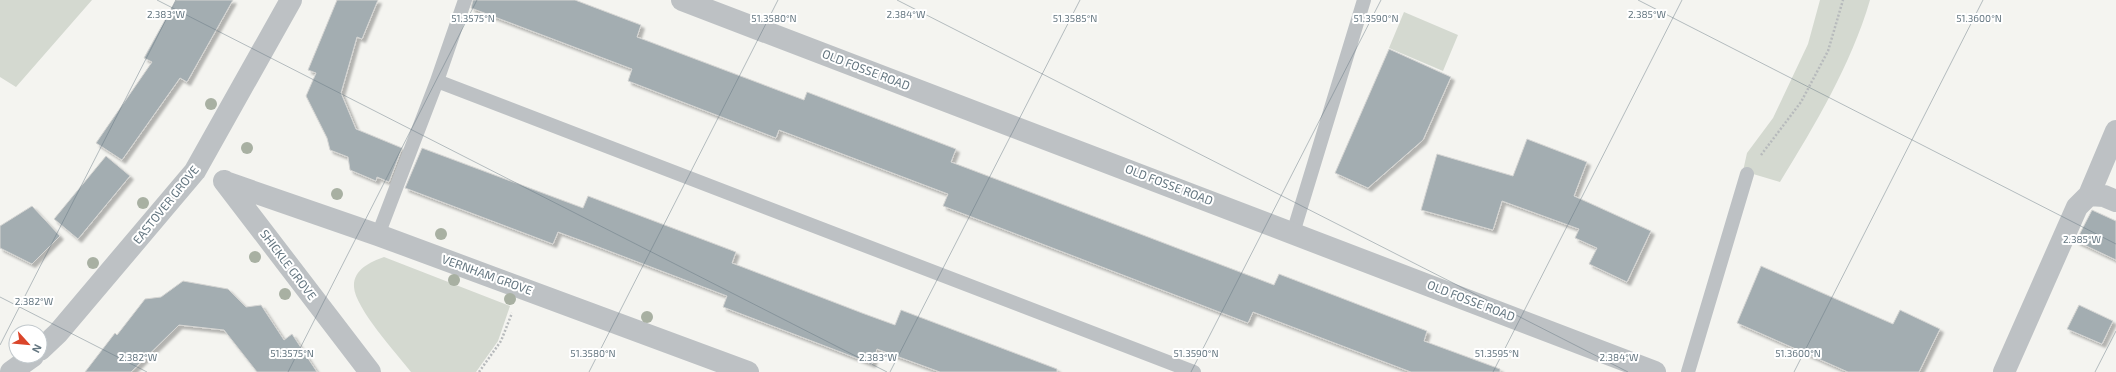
<svg xmlns="http://www.w3.org/2000/svg" width="2116" height="372" viewBox="0 0 2116 372" font-family="'Exo 2',sans-serif">
<style>
.green{fill:#d4d9d0}
.building{fill:#a3adb1;stroke:#d5d5d3;filter:url(#shadow)}
.lines{fill:none;stroke-linecap:round;stroke-linejoin:round}
.path{stroke:#b7babc;stroke-width:2.5;stroke-dasharray:2 2;stroke-linecap:butt}
.service{stroke:#bdc1c4;stroke-width:14}
.minor{stroke:#bdc1c4;stroke-width:22}
.tree{fill:#a8b0a2}
.ticks{fill:none;stroke:#647680;stroke-width:1;stroke-opacity:0.45}
.labels{text-anchor:middle;stroke-width:4;stroke-linejoin:round;paint-order:stroke}
.street-label{font-size:12px;fill:#647680;stroke:#fff}
.ticks-label{font-size:10px;text-anchor:middle;fill:#647680;stroke:#fff;stroke-width:4;stroke-linejoin:round;paint-order:stroke}
</style>
<defs>
<filter id="shadow"><feDropShadow dx="3.5" dy="3.5" stdDeviation="1" flood-color="#0004"/></filter>
</defs>
<rect width="100%" height="100%" fill="#f4f4f0"/>
<path class="green" d="M0,0H92L16,87L0,77Z
M1820,0H1870C1851,65 1815,125 1780,182L1743,171L1747,153L1773,118L1808,44Z
M1404,12L1458,35L1443,71L1389,48Z
M384,257L510,306L498,341L476,372H411C397,354 355,308 354,287C353,270 370,262 384,257Z"/>
<path class="building" d="M176,0H233L187,82L180,78L122,160L96,143L152,62L144,58Z
M337,0H378L362,39L357,37L341,93L356,129L402,148L389,182L377,177L376,181L350,170L348,157L330,150L327,138L306,96L316,73L308,70Z
M473,0H575L641,25L637,37L804,100L807,92L956,149L951,162L1009,184L1274,285L1279,274L1427,331L1424,341L1500,369V372H1411L1253,312L1248,323L943,206L948,194L779,130L776,138L628,81L632,69L471,8Z
M1389,49L1451,77L1423,140L1368,188L1335,173Z
M1527,139L1587,162L1574,196L1651,231L1627,282L1589,264L1597,248L1575,238L1579,229L1502,201L1493,230L1421,210L1437,154L1513,176Z
M422,148L583,208L588,196L736,252L732,263L862,313L895,325L901,310L1057,369V372H940L877,349L872,364L723,307L727,296L596,246L558,232L553,244L405,188Z
M106,156L130,176L78,239L54,219Z
M32,206L60,236L32,264L0,248V226Z
M2092,210L2116,221V260L2076,241Z
M1761,266L1893,324L1900,310L1940,329L1919,372H1848L1737,323Z
M183,281L228,289L246,307L261,305L284,340L292,334L317,372H257L224,330L179,325L131,372H85L115,333L117,335L145,299L161,297Z
M2079,305L2113,321L2102,344L2067,329Z"/>
<g class="lines">
<path class="path" d="M1761,155L1801,102L1828,51L1843,0
M479,372L501,341L512,313"/>
<path class="service" d="M437,81L1194,372
M1293,233L1364,0
M378,235L437,81L465,0
M1688,372L1747,174"/>
<path class="minor" d="M682,0L1655,372
M224,181L370,372
M225,182L378,235L748,372
M2089,195L2116,131
M40,350L58,333L195,171L291,0
M11,372L33,356
M2004,372L2077,207L2089,195L2104,196L2116,201"/>
</g>
<g class="tree">
<circle cx="211" cy="104" r="6"/>
<circle cx="247" cy="148" r="6"/>
<circle cx="337" cy="194" r="6"/>
<circle cx="143" cy="203" r="6"/>
<circle cx="441" cy="234" r="6"/>
<circle cx="255" cy="257" r="6"/>
<circle cx="93" cy="263" r="6"/>
<circle cx="454" cy="280" r="6"/>
<circle cx="285" cy="294" r="6"/>
<circle cx="510" cy="299" r="6"/>
<circle cx="647" cy="317" r="6"/>
</g>
<path class="ticks" d="M157,0L887,372M897,0L1628,372M1638,0L2116,244M0,297L147,372M0,345L176,0M288,372L477,0M589,372L778,0M890,372L1080,0M1191,372L1381,0M1493,372L1682,0M1794,372L1983,0M2095,372L2116,331"/>
<g class="labels">
<g class="street-label">
<text transform="translate(866 70) rotate(21)" y="4">OLD FOSSE ROAD</text>
<text transform="translate(1169 185) rotate(21)" y="4">OLD FOSSE ROAD</text>
<text transform="translate(166 205) rotate(-51)" y="4">EASTOVER GROVE</text>
<text transform="translate(288 265) rotate(53)" y="4">SHICKLE GROVE</text>
<text transform="translate(487 275) rotate(20)" y="4">VERNHAM GROVE</text>
<text transform="translate(1471 301) rotate(21)" y="4">OLD FOSSE ROAD</text>
</g>
</g>
<g class="ticks-label">
<text x="166" y="18">2.383°W</text>
<text x="906" y="18">2.384°W</text>
<text x="1647" y="18">2.385°W</text>
<text x="473" y="22">51.3575°N</text>
<text x="774" y="22">51.3580°N</text>
<text x="1075" y="22">51.3585°N</text>
<text x="1376" y="22">51.3590°N</text>
<text x="1979" y="22">51.3600°N</text>
<text x="2082" y="243">2.385°W</text>
<text x="34" y="305">2.382°W</text>
<text x="292" y="357">51.3575°N</text>
<text x="593" y="357">51.3580°N</text>
<text x="1196" y="357">51.3590°N</text>
<text x="1497" y="357">51.3595°N</text>
<text x="1798" y="357">51.3600°N</text>
<text x="138" y="361">2.382°W</text>
<text x="878" y="361">2.383°W</text>
<text x="1619" y="361">2.384°W</text>
</g>
<g transform="translate(28 344) rotate(117)"><circle r="19" fill="#ffffff" stroke="#c1c8cc"/>
<path d="M0-3L7 15L0 10L-7 15Z" fill="#da452a"/>
<text y="-6" font-size="11" font-weight="bold" text-anchor="middle" fill="#647680">N</text>
</g>
</svg>
